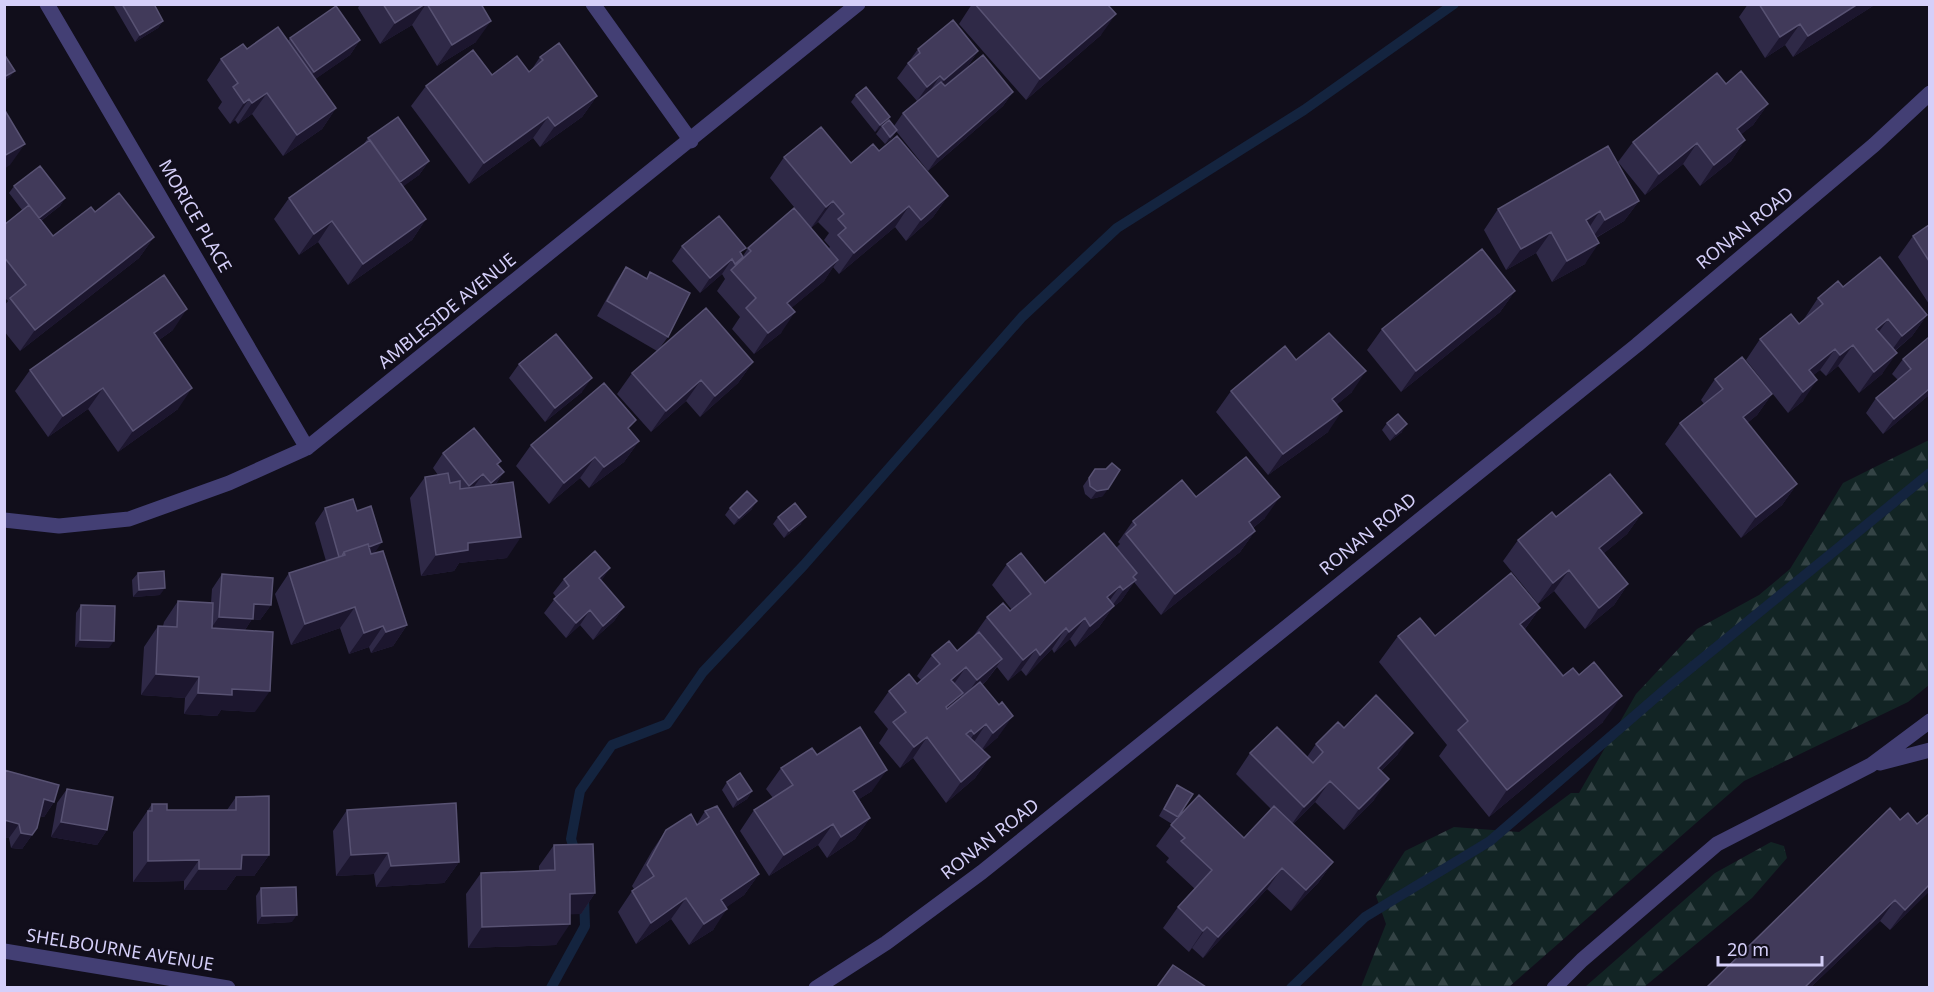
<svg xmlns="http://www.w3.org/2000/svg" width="1934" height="992" viewBox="0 0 1934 992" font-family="'Noto Sans',sans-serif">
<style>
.forest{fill:url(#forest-firs)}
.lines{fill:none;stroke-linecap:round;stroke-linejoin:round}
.stream{stroke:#14243f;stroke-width:10}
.minor{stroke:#433f74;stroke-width:15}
.wall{fill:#2f2947;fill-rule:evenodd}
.shaded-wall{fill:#1c162e}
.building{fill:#413a5a;stroke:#585273;stroke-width:1.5}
.labels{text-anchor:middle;stroke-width:5;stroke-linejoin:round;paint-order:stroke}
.street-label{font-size:18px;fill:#d5cff9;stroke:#110e1b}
</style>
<defs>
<pattern id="forest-firs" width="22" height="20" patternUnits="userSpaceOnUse" patternTransform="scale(1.5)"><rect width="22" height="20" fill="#122424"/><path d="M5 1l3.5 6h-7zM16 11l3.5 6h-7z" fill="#344345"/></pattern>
</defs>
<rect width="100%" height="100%" fill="#110e1b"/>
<path class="forest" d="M1929,440V685L1908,702L1744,781L1509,987H1361L1386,924L1376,896L1405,851L1454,827L1519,832L1571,793H1579L1636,694L1697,629L1759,595L1790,569L1843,483Z
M1771,842L1784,846L1787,858L1752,898L1644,987H1585L1715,873Z"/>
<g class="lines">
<path class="stream" d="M577,858L571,839L580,791L612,745L667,724L703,672L804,565L1022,317L1117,228L1304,110L1454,4
M551,988L585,926L584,897
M1291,988L1365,917L1490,841L1670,685L1930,473"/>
<path class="minor" d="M47,4L307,448
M593,4L691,141
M4,520L59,526L129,519L229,483L307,448L858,4
M1880,763L1930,750
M4,951L228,988
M816,988L886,943L982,872L1637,345L1874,145L1930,93
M1554,988L1582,960L1717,844L1871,765L1930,721"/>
</g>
<path class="wall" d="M115,4H154L163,21L158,28L135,42L114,6Z
M360,4H481L476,42L437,66L412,25L380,44L358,8Z
M972,4H1107L1101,35L1026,100L959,24Z
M1748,4H1876L1793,57L1785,45L1765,58L1739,17Z
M290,38L360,40L350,55L315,79L336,108L322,129L283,156L252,114L238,124L235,120L230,124L218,108L222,102L207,80L221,59L247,49L288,41Z
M918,49L978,51L968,66L944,86H945L1013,92L1003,106L928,171L896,131L892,138L885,144L876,134L881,127L875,132L851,102L856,95L890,117L885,123L894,126L903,113L917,101L897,78Z
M540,57L597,96L582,117L540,147L533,138L469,184L411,106L426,86L492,75L529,72L532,69Z
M1726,84L1768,104L1753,125L1741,134L1745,140L1731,161L1700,186L1683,164L1645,195L1618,162L1633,142Z
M368,138L429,161L419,175L403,186L426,219L412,240L348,285L318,242L299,255L274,219L289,198L363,145Z
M879,151L948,196L933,217L906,241L895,227L839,274L833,267L824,281L791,308L781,333L754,354L732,329L740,317L717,291L725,279L722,274L700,293L672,261L682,246L741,254L743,256L748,248L799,213L770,178L784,157L851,163ZM818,222L829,233L824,240L830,247L829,248L811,228Z
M14,186L65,198L60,206L41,221L53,236L95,212L154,237L139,258L20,351L4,331V306L8,301L4,297V225L22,210L9,193Z
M1639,201L1624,221L1596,238L1585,264L1552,282L1536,253L1506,270L1484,230L1498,209Z
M1929,225V304L1898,257L1913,236Z
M626,267L646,279L650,272L668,337L659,349L753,362L738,383L700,417L686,401L651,432L617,394L632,373L657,351L597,316L616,282Z
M1843,287L1927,315L1912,336L1895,351L1882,374L1859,393L1838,366L1826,376L1820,370L1813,375L1803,401L1788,413L1746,360L1760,339L1799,324L1804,320V319L1818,298Z
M1515,291L1500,312L1401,392L1367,350L1382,329Z
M173,330L159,340L178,409L118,452L88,409L48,437L15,391L30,370Z
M1929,337V395L1883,434L1866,413L1876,398L1898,380L1892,374L1903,359Z
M1296,360L1352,392L1337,404L1328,432L1268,475L1216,412L1231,391Z
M519,364L582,392L545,422L509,378Z
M1715,379L1772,394L1757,415L1747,423L1797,484L1782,505L1741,538L1665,444L1680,423L1704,404L1701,400Z
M1387,423L1402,432L1390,441L1382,430Z
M629,430L639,441L624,462L589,488L580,478L549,504L516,466L531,445Z
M443,453L501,461L498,465L504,472L495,485L507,558L459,563L454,571L421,576L410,498L425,477L438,475L433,468Z
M1095,469L1103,496L1091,499L1085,494L1083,486Z
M1196,497L1265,518L1253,528L1255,531L1240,552L1161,615L1134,582L1121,601L1113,607L1099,627L1075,647L1070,639L1054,653L1052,649L1026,676L1021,670L1008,681L997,667L987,680L982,685L998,737L983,750L990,757L975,778L946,803L913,758L900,768L879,743L888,729L874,712L889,691L917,684L921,680L917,676L932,655L957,651L972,638L987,617L1010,611L1012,610L992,585L1007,564L1045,583L1116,548L1120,544L1118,542L1133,521Z
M325,508L357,511L407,625L393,646L371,653L369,647L349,654L340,628L291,645L275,594L289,573L326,561L315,523Z
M730,508L752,509L734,525L725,515Z
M1642,513L1627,534L1604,553L1628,584L1614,605L1585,629L1554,591L1538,604L1503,561L1518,540L1556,517Z
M778,517L801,524L784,538L773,524Z
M138,573L160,595L133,597L132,580Z
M222,574L271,605L260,620L252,619L245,630L255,712L221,710L217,716L184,714L185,698L141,695L144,647L158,626H163L164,622L178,601L211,603L212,589Z
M564,579L601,581L624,607L614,621L593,640L580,625L566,638L544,613L556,597L553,593Z
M81,605L109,648L75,647L76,613Z
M1540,608L1525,629L1603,722L1489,817L1439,756L1447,745L1379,662L1398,636H1435Z
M1344,728L1398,754L1381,771L1374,800L1344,830L1315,802L1293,824L1333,862L1318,883L1291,911L1267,889L1203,958L1192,948L1189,952L1163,928L1178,907L1195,889L1166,862L1169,858L1156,846L1172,824L1159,816L1172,792L1177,785L1181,814L1244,838L1271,809L1236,774L1250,753L1307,757L1316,744Z
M817,755L872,791L859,799L870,818L855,839L827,858L818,845L769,876L740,831L754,810L773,798L766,789L781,768Z
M4,770L54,802L44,817L40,816L37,828L22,849L11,848L9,838L4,837Z
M727,782L752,791L747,799L733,808L722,790Z
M67,789L107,830L97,845L51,837L57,803Z
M236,797L269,855L254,876H236L226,890H184V881L133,882V832L152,804L167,810H227Z
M347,810L459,862L444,883L376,887L374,874L336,876L333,831Z
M705,811L759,874L744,895L726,907L713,930L689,945L671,919L636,944L618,912L632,891L634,889L632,886L652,851L666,830L697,824Z
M1900,820L1917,824L1929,891L1890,930L1880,921L1811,987H1707Z
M554,845L595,893L581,914H570L556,945L468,948L466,894L481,873L539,871V866Z
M261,888L292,922L257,924L256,896Z"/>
<path class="shaded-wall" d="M426,4L412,25L380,44L395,23Z
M1858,4H1876L1793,57L1808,36Z
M1116,14L1101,35L1026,100L1040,79Z
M163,21L158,28L135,42L140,35Z
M491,21L476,42L437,66L452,45Z
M1800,24L1785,45L1765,58L1780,37Z
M360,40L350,55L304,87L314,72Z
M978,51L968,66L933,95L944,80Z
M15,71L9,78L4,81V77Z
M940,76L930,91L917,101L927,87Z
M1013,92L1003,106L928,171L938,157Z
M267,93L252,114L238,124L252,103Z
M597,96L582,117L540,147L555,126Z
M249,99L235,120L230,124L244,103Z
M1768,104L1753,125L1722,150L1737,129Z
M336,108L322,129L283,156L297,135Z
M548,117L533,138L469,184L484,163Z
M890,117L884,125L875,132L880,125Z
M897,130L892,138L885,144L890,137Z
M1745,140L1731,161L1700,186L1714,165Z
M1697,143L1683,164L1645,195L1659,174Z
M25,144L10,165L4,169V156Z
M429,161L419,175L389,197L399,183Z
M948,196L933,217L906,241L921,220Z
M65,198L60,206L34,226L39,218Z
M833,201L818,222L811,228L826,207Z
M1639,201L1624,221L1590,241L1605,220Z
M909,206L895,227L839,274L854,253Z
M1600,211L1586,232V220Z
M426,219L412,240L348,285L363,264Z
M332,221L318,242L299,255L314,234Z
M1551,232L1536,253L1506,270L1521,249Z
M154,237L139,258L20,351L35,330Z
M1599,243L1585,264L1552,282L1567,261Z
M732,259L722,274L700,293L710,278Z
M838,260L824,281L772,324L787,303Z
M1515,291L1500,312L1401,392L1416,371Z
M187,309L173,330L139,354L154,333Z
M795,312L781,333L754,354L768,333Z
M1927,315L1912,336L1887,357L1902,336Z
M1888,319L1873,340L1876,329Z
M1853,345L1838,366L1826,376L1840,355Z
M1835,349L1820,370L1799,387L1809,370Z
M1897,353L1882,374L1859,393L1874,372Z
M753,362L738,383L700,417L715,396Z
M1366,371L1352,392L1318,420L1332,399Z
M592,378L582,392L545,422L555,408Z
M701,380L686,401L651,432L666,411Z
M1817,380L1803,401L1788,413L1803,392Z
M103,388L88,409L48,437L63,416Z
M192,388L178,409L118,452L133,431Z
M1929,389V395L1883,434L1894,419Z
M1772,394L1757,415L1729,438L1743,417Z
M1342,411L1328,432L1268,475L1283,454Z
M1407,424L1402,432L1390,441L1396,434Z
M639,441L624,462L589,488L604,467Z
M595,457L580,478L549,504L564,483Z
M504,472L494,486L480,497L491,483Z
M483,474L473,488L459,501L469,486Z
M1797,484L1782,505L1741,538L1756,517Z
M1108,489L1103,496L1091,499L1097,491Z
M1280,497L1265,518L1234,543L1249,522Z
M757,501L752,509L734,525L739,518Z
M1642,513L1627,534L1585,569L1599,548Z
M806,517L801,524L784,538L789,531Z
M1255,531L1240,552L1161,615L1175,594Z
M521,537L507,558L459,563L454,571L421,576L436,555L468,543Z
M382,542L372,557L345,555Z
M610,568L600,583L599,578Z
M1569,570L1554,591L1538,604L1553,583Z
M1137,573L1129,585L1136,580L1121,601L1113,607L1099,627L1075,647L1090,626L1109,610L1133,577Z
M1628,584L1614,605L1585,629L1599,608Z
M1120,586L1105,607L1107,597Z
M165,588L160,595L133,597L139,590Z
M254,604L271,605L260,620L252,619L243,633L209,631L219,617Z
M355,607L340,628L291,645L305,624Z
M624,607L614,621L593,640L603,626Z
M1540,608L1521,634L1520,624Z
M590,610L580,625L566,638L576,623Z
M1085,618L1070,639L1054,653L1069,632Z
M407,625L393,646L371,653L386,632Z
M383,626L369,647L349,654L364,633Z
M1066,628L1052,649L1026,676L1040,655Z
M80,640L114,641L109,648L75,647Z
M1036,649L1021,670L1008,681L1023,660Z
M1002,659L987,680L962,701L977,680Z
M966,667L951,688V680Z
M156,674L199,677L185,698L141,695Z
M232,689L270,691L255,712L221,710L217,716L184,714L198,693Z
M963,693L948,714L946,707Z
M1622,696L1603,722L1489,817L1507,790Z
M1013,716L998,737L979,754L993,733Z
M986,724L972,745L959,755L974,734Z
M1413,733L1398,754L1363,789L1378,768Z
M927,737L913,758L900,768L914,747Z
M990,757L975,778L946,803L961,782Z
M887,770L872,791L839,812L853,791Z
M1389,779L1374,800L1344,830L1359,809Z
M1330,781L1315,802L1289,828L1304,807Z
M752,791L747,799L733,808L738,800Z
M44,799L54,802L44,817L34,814Z
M870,818L855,839L827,858L841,837Z
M4,820L19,824L9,838L4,837Z
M61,822L107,830L97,845L51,837Z
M833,824L818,845L769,876L784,855Z
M37,828L22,849L11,848L21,833Z
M388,853L374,874L336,876L351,855Z
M242,855H269L254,876H236L226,890H184L199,869Z
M199,860L184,881L133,882L148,861Z
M459,862L444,883L376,887L391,866Z
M1333,862L1318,883L1291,911L1306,890Z
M1282,868L1267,889L1203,958L1218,937Z
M759,874L744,895L707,921L721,900Z
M1929,885V892L1890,930L1905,910Z
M595,893L581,914L555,915L570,894Z
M686,898L671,919L636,944L651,923Z
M1895,900L1880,921L1811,987H1805Z
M727,909L713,930L689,945L704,924Z
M297,915L292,922L257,924L262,916Z
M570,924L556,945L468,948L482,927Z
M1207,927L1192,948L1189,952L1203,931Z"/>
<path class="building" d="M122,4H154L163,21L140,35Z
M383,4H425L395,23Z
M427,4H481L491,21L452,45Z
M975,4H1107L1116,14L1040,79Z
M1759,4H1858L1808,36L1800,24L1780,37Z
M336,6L360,40L314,72L290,38Z
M953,20L978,51L944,80L940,76L927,87L908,63L920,53L918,49Z
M278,27L336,108L297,135L267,93L252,103L249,99L244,103L233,87L238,83L221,59L243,44L247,49Z
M559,43L597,96L555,126L548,117L484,163L426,86L473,50L492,75L517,56L529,72L543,60L540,57Z
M4,54L15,71L4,77Z
M983,55L1013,92L938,157L903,113L941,82L945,86Z
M1741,71L1768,104L1737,129L1745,140L1714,165L1697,143L1659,174L1633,142L1717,73L1726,84Z
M866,87L890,117L880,125L856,95Z
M4,109L25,144L4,156Z
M398,117L429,161L400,182L368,138Z
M889,120L897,130L890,137L882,126Z
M821,127L851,163L873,144L879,151L897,136L948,196L921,220L909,206L854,253L838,235L846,228L838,219L844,214L833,201L826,207L784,157Z
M370,140L426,219L363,264L332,221L314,234L289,198Z
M1608,146L1639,201L1605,220L1600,211L1586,220L1599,243L1567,261L1551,232L1521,249L1498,209Z
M40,166L65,198L39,218L14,186Z
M119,193L154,237L35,330L10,298L26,285L4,257V225L29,205L53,236L91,207L95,212Z
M794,208L838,260L787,303L795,312L768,333L746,308L756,298L731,270L751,251L748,248Z
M719,216L746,248L740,252L743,257L735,264L732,259L710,278L682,246Z
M1929,225V261L1913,236Z
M1482,249L1515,291L1416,371L1382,329Z
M1880,257L1927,315L1902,336L1888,319L1876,329L1897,353L1874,372L1853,345L1840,355L1835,349L1809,370L1817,380L1803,392L1760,339L1791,314L1799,324L1823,304L1818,298L1838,281L1843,287Z
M626,267L647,279L650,272L690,293L668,337L607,301Z
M164,275L187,309L154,333L192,388L133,431L103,388L63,416L30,370Z
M706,308L753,362L715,396L701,380L666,411L632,373Z
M1329,333L1366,371L1332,399L1342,411L1283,454L1231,391L1285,346L1296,360Z
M556,334L592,378L555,408L519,364Z
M1929,337V389L1894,419L1876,398L1911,369L1903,359Z
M1742,357L1772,394L1743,417L1797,484L1756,517L1680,423L1723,389L1715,379Z
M604,383L636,420L628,428L639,441L604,467L595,457L564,483L531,445Z
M1398,414L1407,424L1396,434L1387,423Z
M474,428L501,461L497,464L504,472L491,483L483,474L469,486L443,453Z
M1246,457L1280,497L1249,522L1255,531L1175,594L1126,534L1136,525L1133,521L1182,480L1196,497Z
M1112,463L1120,470L1108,489L1097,491L1090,486L1089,478L1095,469H1106Z
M448,473L450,483L460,481V489L513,482L521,537L468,543V550L436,555L425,477Z
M1610,474L1642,513L1599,548L1628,584L1599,608L1569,570L1553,583L1518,540L1552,512L1556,517Z
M747,491L757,501L739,518L730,508Z
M353,499L357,511L371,506L382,542L369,547L368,544L344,552L342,556L339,557L325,508Z
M795,503L806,517L789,531L778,517Z
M1104,533L1137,573L1133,577L1136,580L1123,590L1120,586L1107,597L1114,606L1090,626L1085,618L1069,632L1066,628L1040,655L1036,649L1023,660L987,617L1003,603L1010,611L1031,594L1007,564L1021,553L1045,583Z
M368,544L371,554L383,551L407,625L386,632L383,626L364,633L355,607L305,624L289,573L345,555L344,552Z
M595,551L610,568L599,578L624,607L603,626L590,610L576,623L554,599L569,586L564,579Z
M164,571L165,588L139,590L138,573Z
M1511,573L1540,608L1520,624L1563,676L1573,668L1579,675L1594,662L1622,696L1507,790L1458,730L1468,721L1398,636L1420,618L1435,636Z
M222,574L273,578L271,605L254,604L253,619L219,617Z
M178,601L213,603L212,628L273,632L270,691L232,689V695L198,693L199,677L156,674L158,626L177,627Z
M81,605L115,606L114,641L80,640Z
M979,632L1002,659L977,680L966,667L951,680L963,693L946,707L947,709L980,682L999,705L1002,702L1013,716L993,733L986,724L974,734L971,730L966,734L990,757L961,782L927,737L914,747L893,722L906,712L889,691L909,674L917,684L940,664L932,655L949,641L957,651Z
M1376,695L1413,733L1378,768L1389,779L1359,809L1330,781L1304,807L1250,753L1277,727L1313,763L1323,752L1316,744L1338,722L1344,728Z
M860,727L887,770L853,791L870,818L841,837L833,824L784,855L754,810L793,785L781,768L812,748L817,755Z
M4,770L59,785L54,802L44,799L37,828L32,835L21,833L19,824L4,820Z
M740,773L752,791L738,800L727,782Z
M1177,785L1193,794L1178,817L1164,809Z
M67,789L113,797L107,830L61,822Z
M1199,795L1244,838L1274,806L1333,862L1306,890L1282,868L1218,937L1207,927L1203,931L1178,907L1212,870L1181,841L1185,838L1171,825Z
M269,796V855H242L241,869H199V860L148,861V811H152V804H167V810H236V797Z
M456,803L459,862L391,866L388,853L351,855L347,810Z
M717,806L759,874L721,900L727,909L704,924L686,898L651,923L632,891L654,876L647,865L666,830L691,814L697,825L709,817L705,811Z
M1890,808L1900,820L1908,813L1917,824L1929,814V885L1905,910L1895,900L1805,987H1707Z
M593,844L595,893L570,894V924L482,927L481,873L555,870L554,845Z
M296,887L297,915L262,916L261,888Z
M1173,965L1206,987H1157Z"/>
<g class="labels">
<g class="street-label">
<text transform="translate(195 216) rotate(60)" y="6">MORICE PLACE</text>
<text transform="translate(1745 228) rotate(-39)" y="6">RONAN ROAD</text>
<text transform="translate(447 311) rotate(-39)" y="6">AMBLESIDE AVENUE</text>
<text transform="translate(1368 534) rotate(-39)" y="6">RONAN ROAD</text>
<text transform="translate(990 839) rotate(-38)" y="6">RONAN ROAD</text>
<text transform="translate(120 950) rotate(9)" y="6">SHELBOURNE AVENUE</text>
</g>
</g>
<rect width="1934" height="992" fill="none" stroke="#d5cff9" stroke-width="12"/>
<path d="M1718 956v9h104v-9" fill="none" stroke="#d5cff9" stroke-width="3"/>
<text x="1727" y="956" font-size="18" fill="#d5cff9" stroke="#110e1b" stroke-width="4.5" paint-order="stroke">20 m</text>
</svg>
